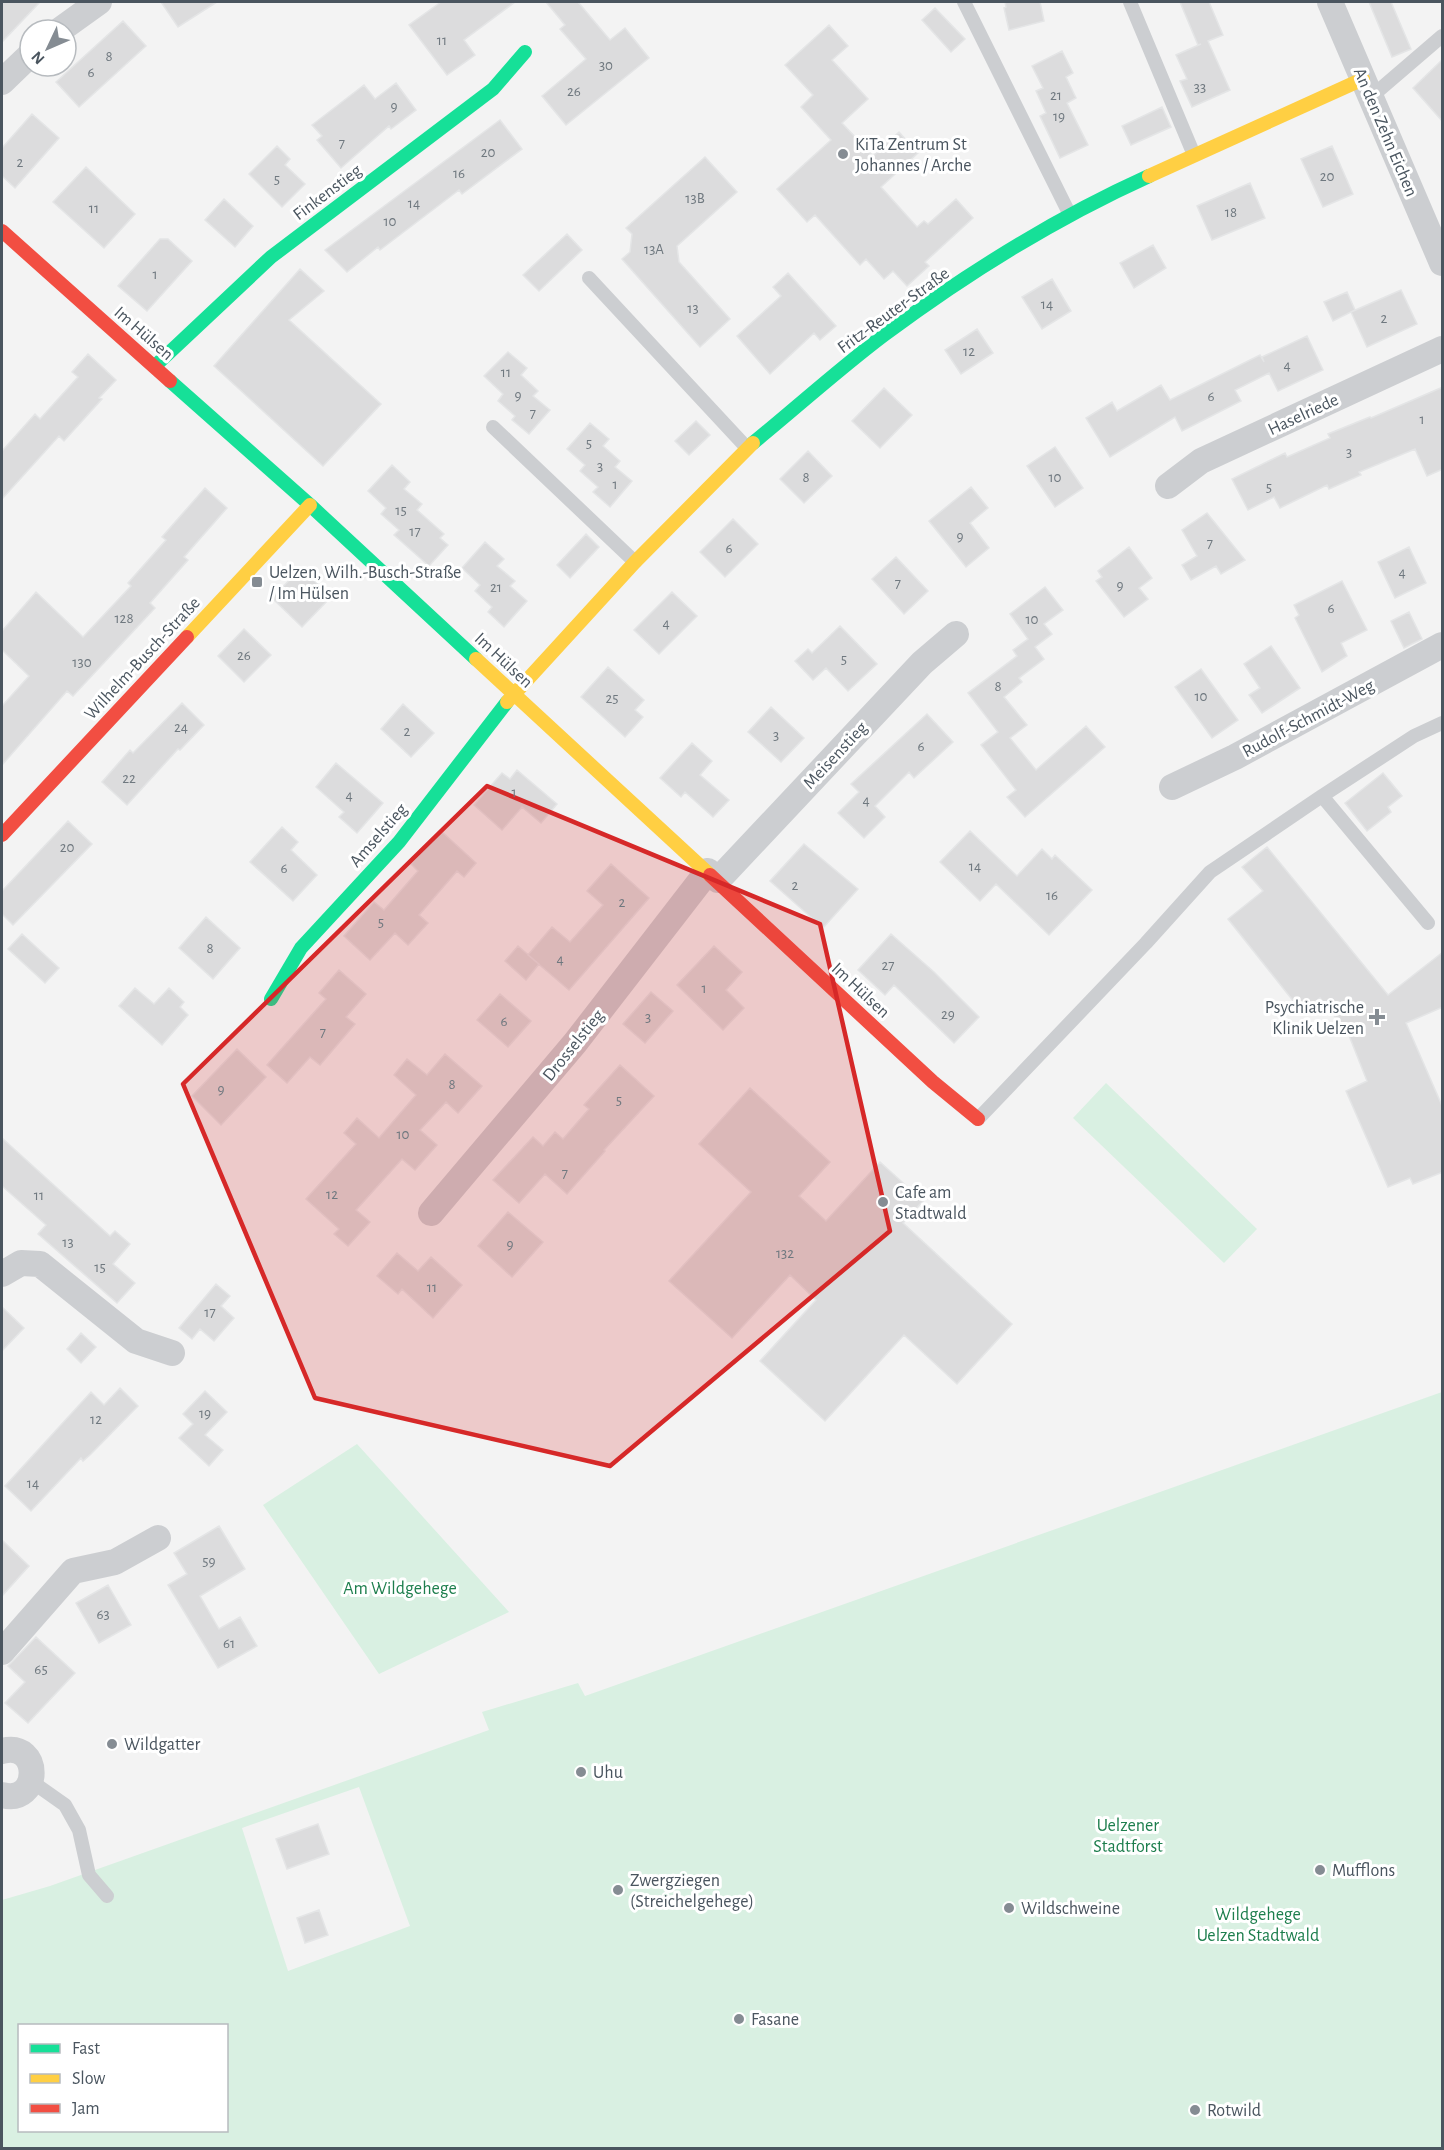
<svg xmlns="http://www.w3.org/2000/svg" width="1444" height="2150" viewBox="0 0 1444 2150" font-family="'Alegreya Sans',sans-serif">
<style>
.green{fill:#d9f0e2;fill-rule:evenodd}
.building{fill:#dcdcdd;stroke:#e4e5e6;stroke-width:1.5}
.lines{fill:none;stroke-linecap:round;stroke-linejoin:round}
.lane{stroke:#ccced1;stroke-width:14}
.street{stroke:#ccced1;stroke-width:26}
.fast{stroke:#16e098;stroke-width:14}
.slow{stroke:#ffcf43;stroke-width:14}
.jam{stroke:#f24e42;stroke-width:14}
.marked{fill:#d62828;fill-opacity:0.2;stroke:#d62828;stroke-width:4.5;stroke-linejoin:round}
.poi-dot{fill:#858c93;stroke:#fff;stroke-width:2}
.labels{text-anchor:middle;stroke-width:6;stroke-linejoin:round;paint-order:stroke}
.number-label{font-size:15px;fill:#6f787f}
.street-label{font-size:18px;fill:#4a555f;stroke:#fff}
.poi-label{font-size:18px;fill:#4a555f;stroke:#fff;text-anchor:start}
.park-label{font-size:18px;fill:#1d7e4d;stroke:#fff}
</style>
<rect width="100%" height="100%" fill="#f3f3f3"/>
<path class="green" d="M1106,1083L1257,1229L1224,1263L1073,1118Z
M1442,1392V2148H2V1900L50,1886L489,1730L482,1712L578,1683L585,1696ZM359,1787L410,1926L288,1971L242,1828ZM20,2026H226V2130H20Z
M357,1444L509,1612L379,1674L263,1505Z"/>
<path class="building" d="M2,2H40L2,42Z
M161,2H217L178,27Z
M441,2H515L464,40L475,55L447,75L409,25Z
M546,2H578L610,40L625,28L649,58L566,125L542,96L586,59L560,29L565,25Z
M1005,2H1040L1044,21L1009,30L1004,8L1006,7Z
M1180,2H1209L1223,35L1208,41L1230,90L1192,107L1180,81L1187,79L1176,55L1201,44L1198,45Z
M1369,2H1391L1411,49L1392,57Z
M935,8L965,39L951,52L922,20Z
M123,21L146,46L79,107L56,82Z
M829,25L848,46L832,60L868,99L842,123L873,156L899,132L918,153L881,187L917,227L924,221L928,224L956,199L973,218L925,262L929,266L907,286L893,271L884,279L866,259L860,265L815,215L807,222L777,189L831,140L801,107L813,95L785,65Z
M1062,51L1073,73L1066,77L1076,98L1067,103L1088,145L1060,158L1040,116L1046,113L1036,91L1043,88L1032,66Z
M1443,59V122L1413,88Z
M396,83L416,110L391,129L389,126L341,168L317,140L322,136L312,125L364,85L375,99Z
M1162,107L1171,127L1131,145L1122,126Z
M32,114L59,138L15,188L2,176V148Z
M500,120L522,149L462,194L459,190L380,250L378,247L347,272L325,250Z
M277,146L290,159L285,165L305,184L282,207L249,174Z
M1332,146L1353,194L1323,207L1301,159Z
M705,157L737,192L677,246L679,262L730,319L700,347L622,259L630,252L632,234L626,228Z
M86,167L135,214L104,248L53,202Z
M1250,183L1265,218L1212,240L1197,206Z
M224,199L253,226L235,247L205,220Z
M567,234L582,250L539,291L523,275Z
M160,239H168L192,261L147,311L118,286Z
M1153,245L1166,268L1134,288L1120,263Z
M300,269L324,291L289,320L381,404L323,466L214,366Z
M788,273L836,326L820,340L814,333L770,374L737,336L781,296L773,287Z
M1052,279L1071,311L1042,329L1022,297Z
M1401,290L1417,324L1367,347L1351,312Z
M1347,292L1355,310L1333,321L1324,302Z
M977,329L993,353L961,374L945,350Z
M1307,336L1323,370L1278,391L1269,373L1235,390L1241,401L1182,431L1175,417L1110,457L1086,418L1112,402L1117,411L1161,385L1170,400L1260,355L1264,362L1262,357Z
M508,352L527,368L521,375L538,391L533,396L550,410L529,434L512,420L515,416L498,401L503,394L484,376Z
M88,354L116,380L99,398L102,399L64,441L59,436L2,499V451L35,414L40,419L78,377L72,372Z
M1443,387V469L1427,476L1415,449L1359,472L1361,475L1329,489L1327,485L1280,508L1274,497L1248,510L1232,479L1285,453L1287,457L1330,438L1328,434L1370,417L1371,418Z
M884,388L912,415L880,448L852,421Z
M696,421L710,435L689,455L675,441Z
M590,423L609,439L603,446L620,461L615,467L632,481L610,507L593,492L598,487L580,471L585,465L567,449Z
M1055,447L1083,488L1055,507L1027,466Z
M808,451L832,476L804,503L780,479Z
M392,465L410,482L404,489L422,504L417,510L444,534L440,538L448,545L429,566L394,535L399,530L381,514L386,508L368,491Z
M971,487L988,508L970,523L989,548L966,567L929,521Z
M205,488L227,508L184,557L188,560L150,603L155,608L73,696L67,691L2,765V706L29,676L2,650V631L36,592L83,637L131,586L128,583L166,540L162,537Z
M1207,513L1245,560L1221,574L1216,566L1191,580L1182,565L1197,556L1182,530Z
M733,519L758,544L725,577L700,552Z
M586,534L599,547L570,578L557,565Z
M485,542L504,559L497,566L515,581L510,586L527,601L504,627L488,612L492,607L475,591L480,585L462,568Z
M1129,547L1152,578L1139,588L1148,599L1124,617L1096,581L1102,577L1098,571Z
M1409,547L1426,583L1395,598L1378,562Z
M896,557L928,591L904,614L872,579Z
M301,568L331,597L302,627L272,598Z
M1342,581L1367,630L1341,643L1347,656L1322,672L1295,618L1299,615L1294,605Z
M1045,587L1063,610L1044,624L1052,634L1035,647L1044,659L1019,678L1022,682L1004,697L1027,725L1010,738L1036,770L1086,726L1105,747L1025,817L1007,797L1016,790L981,745L998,732L968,693L1017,656L1013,650L1028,639L1010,614Z
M672,592L697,616L659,654L634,630Z
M1409,612L1422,639L1404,648L1391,621Z
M840,626L877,664L848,691L826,668L813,680L795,661L808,649L812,653Z
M244,629L271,655L244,682L218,656Z
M1271,646L1300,688L1262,713L1249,695L1260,688L1244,664Z
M608,667L644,700L635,710L643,717L625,737L581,697Z
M1201,669L1238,720L1212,738L1175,687Z
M182,703L204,725L180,750L178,749L127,805L102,782L130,750L133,753Z
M403,704L434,733L411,757L381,729Z
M771,707L804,738L781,762L748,732Z
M927,714L953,742L914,778L909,772L875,806L885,817L864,838L838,813L859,792L851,784Z
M692,743L712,761L700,775L729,800L713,817L685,792L681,797L660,778Z
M336,763L383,803L357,833L339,817L344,812L316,787Z
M517,770L557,804L541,823L522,807L502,830L474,805L502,773L510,779Z
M1383,773L1402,796L1388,807L1391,812L1367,831L1345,803Z
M68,821L92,844L13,925L2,914V891Z
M282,827L298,842L291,850L317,875L293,901L250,862Z
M441,831L476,863L464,877L457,871L419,915L428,923L408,945L395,933L370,960L344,936L374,902L384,910L418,871L411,864Z
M970,831L1017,876L1042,849L1052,859L1055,855L1092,890L1049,935L996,884L980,901L940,862Z
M804,844L858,889L823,928L770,881Z
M1267,847L1388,995L1443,952V1007L1406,1023L1443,1108V1172L1413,1184L1410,1178L1388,1187L1346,1091L1367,1081L1348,1033L1320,998L1302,1012L1228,919L1263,891L1242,867Z
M611,864L649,898L569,990L528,955L552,927L570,942L603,905L587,891Z
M206,917L240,948L213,979L179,948Z
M22,934L59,968L45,983L8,949Z
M891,934L934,972L979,1017L954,1043L894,985L885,995L858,970Z
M518,946L539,964L526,980L505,961Z
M714,946L742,972L726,990L744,1008L723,1030L677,985Z
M339,970L366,994L346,1017L355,1024L320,1065L310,1057L287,1083L267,1065L326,999L319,993Z
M135,988L154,1004L169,988L184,1002L180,1007L188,1015L162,1045L119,1006Z
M651,992L673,1011L645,1043L623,1024Z
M500,994L531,1021L508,1047L477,1020Z
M237,1049L266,1077L221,1125L192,1096Z
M445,1054L482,1086L458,1113L446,1102L420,1130L437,1145L415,1170L402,1159L356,1210L370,1222L348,1246L334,1234L339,1229L306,1199L356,1144L344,1133L357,1118L379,1138L416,1095L394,1075L407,1059L427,1075Z
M620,1065L654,1096L604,1150L605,1151L567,1194L545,1174L519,1203L493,1180L533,1137L543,1146L555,1132L563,1139L589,1109L584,1105Z
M750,1088L830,1162L799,1196L826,1221L880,1162L923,1201L903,1223L1012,1324L957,1384L904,1335L825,1421L760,1361L816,1300L790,1275L732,1338L669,1281L751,1192L699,1144Z
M2,1138L110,1236L115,1231L130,1244L113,1264L135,1283L117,1303L38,1234L46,1225L2,1186Z
M508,1212L543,1242L512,1277L478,1246Z
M397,1253L418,1271L431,1257L462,1285L433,1318L402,1289L398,1294L377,1276Z
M216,1284L230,1296L221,1306L234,1318L214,1341L200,1329L192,1339L179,1328Z
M2,1307L24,1328L2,1351Z
M81,1333L96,1347L81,1363L67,1349Z
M120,1388L138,1406L91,1454L83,1461L81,1458L31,1511L5,1486L91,1392L104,1405Z
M205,1391L227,1412L205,1435L223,1450L209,1466L179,1438L193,1424L183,1414Z
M219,1526L245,1569L200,1596L219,1629L240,1617L257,1646L218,1668L168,1585L187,1574L174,1553Z
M2,1540L29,1566L2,1596Z
M108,1585L131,1625L99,1643L76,1603Z
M36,1637L75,1673L28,1723L5,1703L25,1682L8,1666Z
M318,1824L329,1854L287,1869L276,1839Z
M319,1910L328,1935L305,1943L297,1918Z"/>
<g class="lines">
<path class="lane" d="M964,2L1070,215
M1130,2L1194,155
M1371,97L1442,36
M589,278L747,448
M493,427L635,562
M1428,923L1322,796L1414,736L1442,723
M978,1119L1146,943L1210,872L1322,796
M31,1781L65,1805L79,1830L89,1875L107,1896"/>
<path class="street" d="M1330,2L1442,263
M60,30L99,2
M2,82L30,55
M1168,486L1201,461L1442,349
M1172,787L1235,757L1442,645
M718,880L922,663L956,634
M431,1213L575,1043L708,871
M2,1274L21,1263L40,1264L136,1341L172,1353
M2,1652L73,1571L115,1562L158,1538
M2,1751C42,1740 41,1806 2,1795"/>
<path class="fast" d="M155,366L271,257L493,89L525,52
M170,381L310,505L476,659
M753,443C797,407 839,369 884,335C966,274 1056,218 1149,176
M271,999L301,948L399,842L507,702"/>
<path class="slow" d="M1149,176L1363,79
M187,637L310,505
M476,659L710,875
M507,702L635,562L753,443"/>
<path class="jam" d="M2,231L170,381
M2,835L187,637
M710,875L933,1082L978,1119"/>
</g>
<path class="marked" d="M487,786L820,924L890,1231L610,1466L315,1398L183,1084Z"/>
<g class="poi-dot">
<circle cx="843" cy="154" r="6"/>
<rect x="251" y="576" width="12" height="12" rx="3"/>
<path d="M1374 1008h6v6h6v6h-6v6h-6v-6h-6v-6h6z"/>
<circle cx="883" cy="1202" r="6"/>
<circle cx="112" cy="1744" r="6"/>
<circle cx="581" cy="1772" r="6"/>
<circle cx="1320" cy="1870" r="6"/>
<circle cx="618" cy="1890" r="6"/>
<circle cx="1009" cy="1908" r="6"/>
<circle cx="739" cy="2019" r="6"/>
<circle cx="1195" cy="2110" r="6"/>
</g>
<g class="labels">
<g class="number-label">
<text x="442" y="45">11</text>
<text x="109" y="61">8</text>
<text x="606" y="70">30</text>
<text x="91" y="77">6</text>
<text x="1200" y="92">33</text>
<text x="574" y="96">26</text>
<text x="1056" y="100">21</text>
<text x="394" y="111">9</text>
<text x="1059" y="121">19</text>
<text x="342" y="148">7</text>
<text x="488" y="157">20</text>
<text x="20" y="167">2</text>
<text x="459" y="178">16</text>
<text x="1327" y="181">20</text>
<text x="277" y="184">5</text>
<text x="695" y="203">13B</text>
<text x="414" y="208">14</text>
<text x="94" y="213">11</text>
<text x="1231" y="217">18</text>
<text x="390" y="226">10</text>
<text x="654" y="254">13A</text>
<text x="155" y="279">1</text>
<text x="1047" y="309">14</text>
<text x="693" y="313">13</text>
<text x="1384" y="323">2</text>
<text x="969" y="356">12</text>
<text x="1287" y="370">4</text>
<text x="506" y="377">11</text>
<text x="518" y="400">9</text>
<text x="1211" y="401">6</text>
<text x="533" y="418">7</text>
<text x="1422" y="424">1</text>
<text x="589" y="448">5</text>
<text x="1349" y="457">3</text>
<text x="600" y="471">3</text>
<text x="806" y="482">8</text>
<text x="1055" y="482">10</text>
<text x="615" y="489">1</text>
<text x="1269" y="492">5</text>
<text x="401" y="515">15</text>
<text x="415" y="536">17</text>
<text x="960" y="541">9</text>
<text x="1210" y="548">7</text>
<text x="729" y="553">6</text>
<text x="1402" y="577">4</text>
<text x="898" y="588">7</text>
<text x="1120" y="590">9</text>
<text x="496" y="592">21</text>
<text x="1331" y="613">6</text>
<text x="124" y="623">128</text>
<text x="1032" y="624">10</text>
<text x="666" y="628">4</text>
<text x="244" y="660">26</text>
<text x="844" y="664">5</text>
<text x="82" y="667">130</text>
<text x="998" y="691">8</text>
<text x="1201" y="701">10</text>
<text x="612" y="703">25</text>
<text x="181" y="732">24</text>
<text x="407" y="736">2</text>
<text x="776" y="740">3</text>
<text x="921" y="751">6</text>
<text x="129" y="783">22</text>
<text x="514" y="797">1</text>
<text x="349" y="800">4</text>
<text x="866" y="805">4</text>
<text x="67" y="852">20</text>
<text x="975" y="871">14</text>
<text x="284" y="873">6</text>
<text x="795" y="890">2</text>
<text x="1052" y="900">16</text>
<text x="622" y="907">2</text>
<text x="381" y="927">5</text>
<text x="210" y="953">8</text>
<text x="560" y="964">4</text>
<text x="888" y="970">27</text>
<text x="704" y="993">1</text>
<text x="948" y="1019">29</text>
<text x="648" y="1022">3</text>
<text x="504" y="1026">6</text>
<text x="323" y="1037">7</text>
<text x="452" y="1089">8</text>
<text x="221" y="1094">9</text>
<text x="619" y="1105">5</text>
<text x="403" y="1139">10</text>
<text x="565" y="1178">7</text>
<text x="332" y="1199">12</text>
<text x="39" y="1200">11</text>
<text x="68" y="1247">13</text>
<text x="510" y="1249">9</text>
<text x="785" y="1258">132</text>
<text x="100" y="1272">15</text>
<text x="432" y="1292">11</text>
<text x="210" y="1317">17</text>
<text x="205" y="1418">19</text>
<text x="96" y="1424">12</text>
<text x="33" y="1488">14</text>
<text x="209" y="1566">59</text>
<text x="103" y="1619">63</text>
<text x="229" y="1648">61</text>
<text x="41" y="1674">65</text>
</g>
<g class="street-label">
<text transform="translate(1386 132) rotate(67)" y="6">An den Zehn Eichen</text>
<text transform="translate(327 192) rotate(-37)" y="6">Finkenstieg</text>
<text transform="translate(893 310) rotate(-36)" y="6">Fritz-Reuter-Straße</text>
<text transform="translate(144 333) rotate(41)" y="6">Im Hülsen</text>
<text transform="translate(1303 414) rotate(-25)" y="6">Haselriede</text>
<text transform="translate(142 658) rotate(-47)" y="6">Wilhelm-Busch-Straße</text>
<text transform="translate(504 660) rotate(43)" y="6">Im Hülsen</text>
<text transform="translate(1308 718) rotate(-28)" y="6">Rudolf-Schmidt-Weg</text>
<text transform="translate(835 755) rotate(-47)" y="6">Meisenstieg</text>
<text transform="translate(378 835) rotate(-49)" y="6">Amselstieg</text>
<text transform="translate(861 990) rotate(43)" y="6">Im Hülsen</text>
<text transform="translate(573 1045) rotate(-51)" y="6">Drosselstieg</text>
</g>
<g class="poi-label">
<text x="855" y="150">KiTa Zentrum St<tspan x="855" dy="21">Johannes / Arche</tspan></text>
<text x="269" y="578">Uelzen, Wilh.-Busch-Straße<tspan x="269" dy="21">/ Im Hülsen</tspan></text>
<text x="1364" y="1013" text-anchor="end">Psychiatrische<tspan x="1364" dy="21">Klinik Uelzen</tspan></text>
<text x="895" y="1198">Cafe am<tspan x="895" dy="21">Stadtwald</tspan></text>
<text x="124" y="1750">Wildgatter</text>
<text x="593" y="1778">Uhu</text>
<text x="1332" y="1876">Mufflons</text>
<text x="630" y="1886">Zwergziegen<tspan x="630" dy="21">(Streichelgehege)</tspan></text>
<text x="1021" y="1914">Wildschweine</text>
<text x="751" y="2025">Fasane</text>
<text x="1207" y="2116">Rotwild</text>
</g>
<g class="park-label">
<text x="400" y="1594">Am Wildgehege</text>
<text x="1128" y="1831">Uelzener<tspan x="1128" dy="21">Stadtforst</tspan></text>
<text x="1258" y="1920">Wildgehege<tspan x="1258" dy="21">Uelzen Stadtwald</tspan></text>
</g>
</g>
<rect width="1444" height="2150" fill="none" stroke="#4a555f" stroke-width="6"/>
<rect x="18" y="2024" width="210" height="108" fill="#ffffff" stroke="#b7bbbf" stroke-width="1.5"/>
<rect x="30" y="2044" width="30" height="9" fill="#16e098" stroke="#b7bbbf" stroke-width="1.5"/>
<text x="72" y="2054" font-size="18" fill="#4a555f">Fast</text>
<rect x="30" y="2074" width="30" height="9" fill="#ffcf43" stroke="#b7bbbf" stroke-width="1.5"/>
<text x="72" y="2084" font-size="18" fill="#4a555f">Slow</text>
<rect x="30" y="2104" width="30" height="9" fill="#f24e42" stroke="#b7bbbf" stroke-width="1.5"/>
<text x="72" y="2114" font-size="18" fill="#4a555f">Jam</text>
<g transform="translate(48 48) rotate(226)"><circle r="28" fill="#ffffff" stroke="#b7bbbf" stroke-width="1.5"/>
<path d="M0-4.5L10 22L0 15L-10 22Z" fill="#858c93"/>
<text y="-9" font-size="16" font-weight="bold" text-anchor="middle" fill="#4a555f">N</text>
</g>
</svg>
